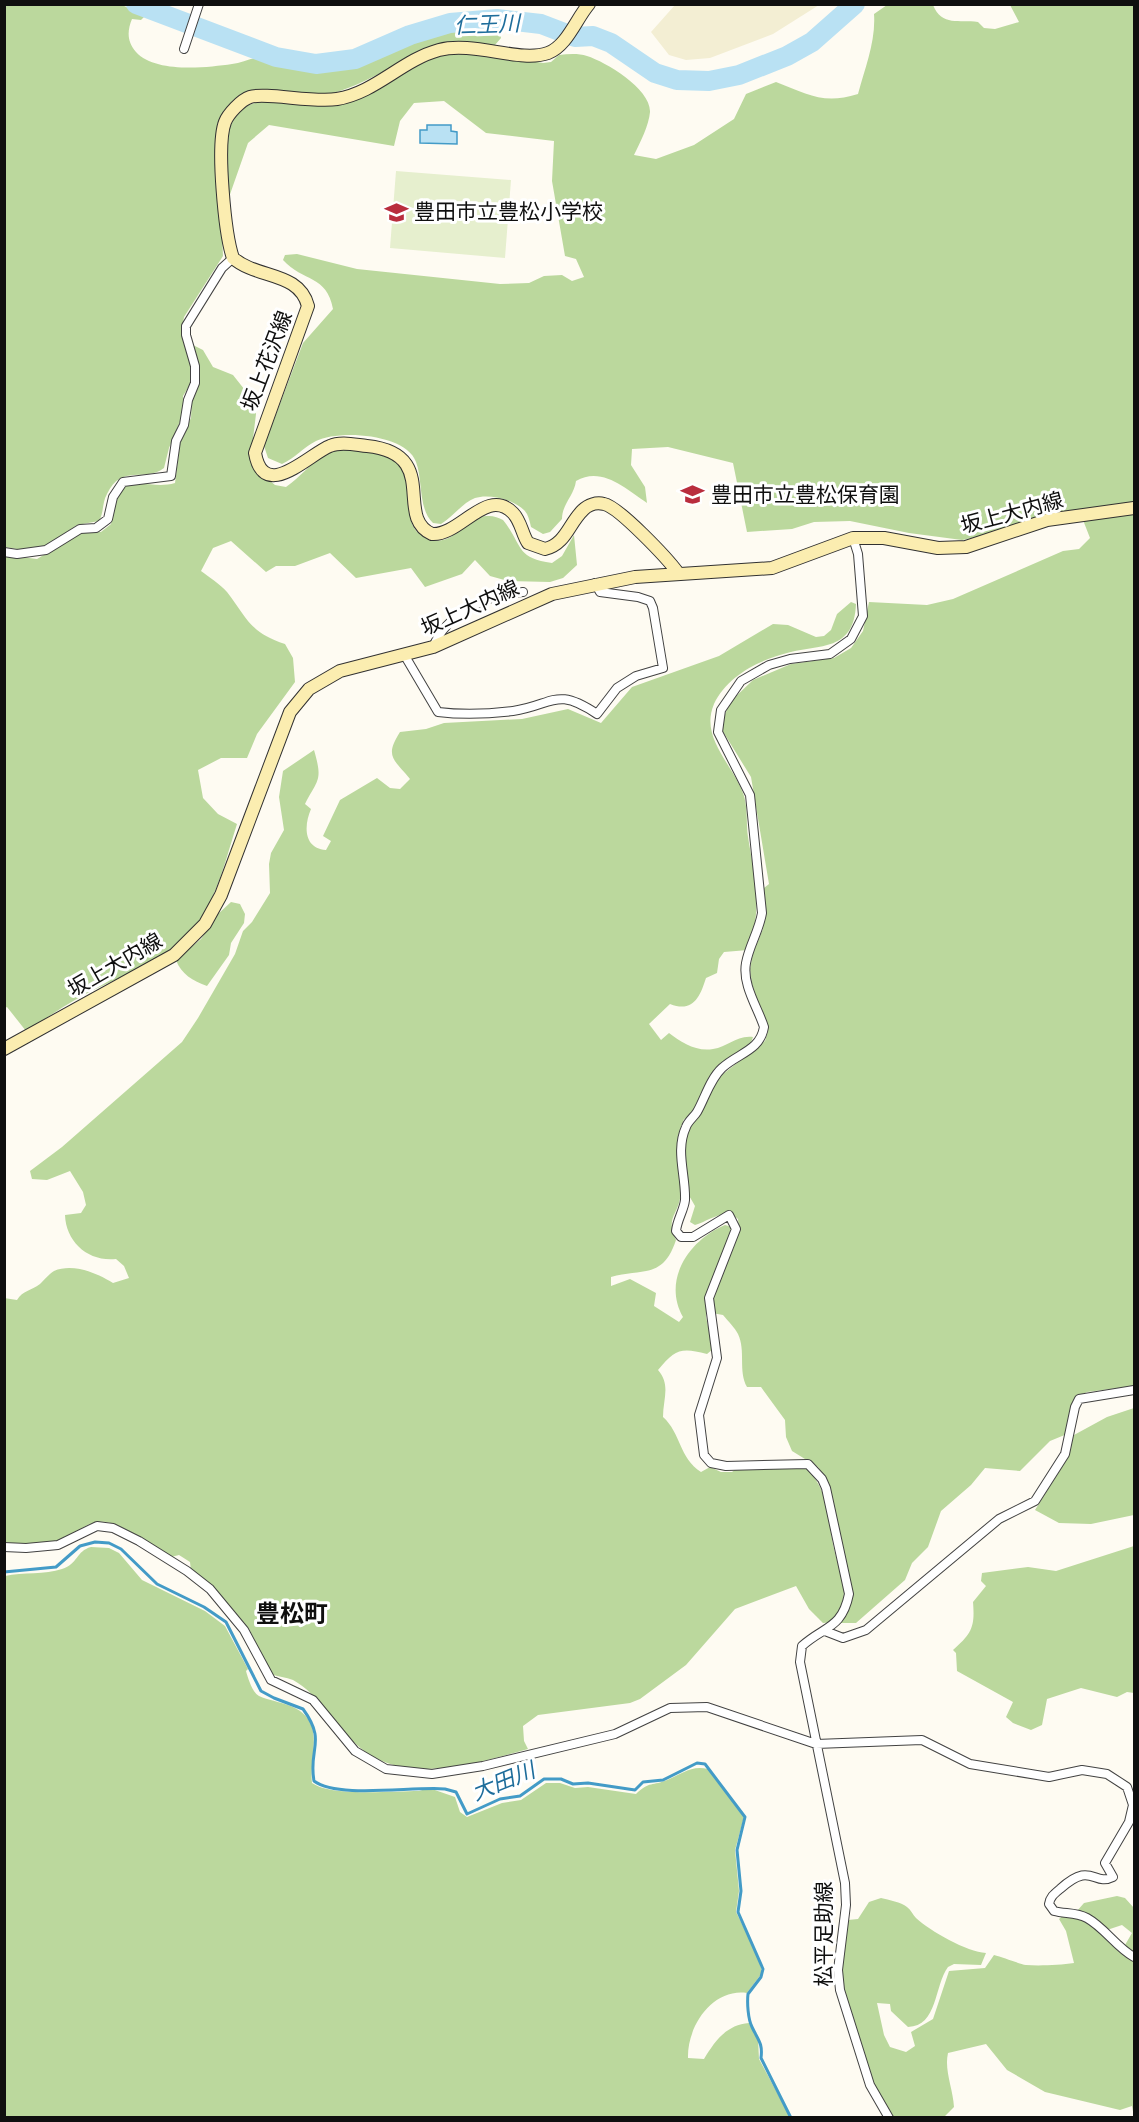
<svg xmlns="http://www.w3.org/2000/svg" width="1139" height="2122" viewBox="0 0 1139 2122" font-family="Georgia,'Noto Sans JP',serif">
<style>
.farmland{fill:#f3eed3}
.forest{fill:#bbd89d}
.pitch{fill:#e6efce}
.water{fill:#b9e1f3;stroke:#439bc7;stroke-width:1.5}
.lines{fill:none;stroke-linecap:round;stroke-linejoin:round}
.stream{stroke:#439bc7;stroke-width:3}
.river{stroke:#b9e1f3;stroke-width:20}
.minor-casing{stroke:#424242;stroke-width:10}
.secondary-casing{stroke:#313131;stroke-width:14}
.minor{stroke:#fff;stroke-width:8}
.secondary{stroke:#fbedb0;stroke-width:12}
.labels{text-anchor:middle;stroke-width:6;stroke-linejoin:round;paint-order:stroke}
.poi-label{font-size:21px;fill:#0f0f0f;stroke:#fff;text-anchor:start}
.street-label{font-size:21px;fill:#0f0f0f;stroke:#fff}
.water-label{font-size:22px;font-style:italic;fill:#1e6d9b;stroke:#fff}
.quarter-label{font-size:24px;font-weight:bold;fill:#0f0f0f;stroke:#fff}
</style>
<rect width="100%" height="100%" fill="#fefbf2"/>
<path class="farmland" d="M675,5V4L819,5L773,34L710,58L686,60L669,55L651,32Z"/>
<path class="forest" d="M120,4L145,16L141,20L132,19C127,31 127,42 136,52C155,73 205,68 232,64C242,63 253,57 263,57C273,57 284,64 294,66C310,69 332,68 348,65C389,58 458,6 499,31L501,38L495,45C485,44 473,42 463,42C411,47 371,87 321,96C300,99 260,84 243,93C231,99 223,114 217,125L223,256L184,317L182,329L193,372L191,383L183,396V414L169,448L164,468C144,483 122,463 107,494C102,502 104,513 99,521L77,525L46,547L23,550L5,547V5Z
M887,5H933C942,27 959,19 978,22L984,28L995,29L1019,22L1010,5H1134V504L962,540L909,533L850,521L814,522L792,529L747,532L733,463L668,447L632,449L631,465L645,487L647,503C626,489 602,466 576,481C574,496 562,504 562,519L550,532L543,534L531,527C530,523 529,518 527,514C519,500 489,493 475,498C462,503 453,517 441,524L433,523C418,509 423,480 416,462C407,434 339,429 316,441C304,447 295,458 282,464L268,458L264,446L303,343L333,309C327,275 303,282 283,260L285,255L297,254L357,269L500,284L529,283L544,276L562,275L572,281L584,277L576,259L565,256L552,181L554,141L486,133L444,101L414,103L400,121L394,146L269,125L248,143L228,200C228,175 219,131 240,111C263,90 299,112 325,104C365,92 401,64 443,55C475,48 511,58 543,63L551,62L559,55C568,54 578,53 587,56C606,62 651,89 650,112C649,125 640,143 634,155L656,159L694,145L734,119L746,94L776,82C808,94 823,105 858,94C865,68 876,41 874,14Z
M191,344L203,350L213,367L233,375L252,399L256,414L251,455L258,471L275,485L286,487C301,477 309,464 324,455C336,447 350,448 364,450C437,461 393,516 420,534C453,556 463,514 489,516C494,516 499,518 503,520C523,545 515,558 552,563L562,556L574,535L577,565L563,578L550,582L508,581L490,576L475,560L462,574L425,587L411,568L356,578L330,553L295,566H276L266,572L231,541L213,548L201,571C209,577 220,584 227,592C247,618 250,633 285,644L293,658L295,682L257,734L247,758H221L198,770L203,798L218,814L237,824C226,858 218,896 196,925C170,960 117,977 80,997C62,1007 44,1020 26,1031L7,1007L5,1008V555L37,559L80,533L101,532L111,524L118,489C137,478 155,489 175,483L181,437L191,418L192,395L199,374Z
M1134,512V1386L1087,1392L1077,1397L1067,1434L1050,1441L1020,1471L985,1468L971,1485L941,1511L928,1547L912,1563L905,1580L856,1623H841L852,1593L829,1485L818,1467L792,1451L786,1437L785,1420L761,1387H747C738,1371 746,1351 738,1334C735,1328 728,1321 723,1315L712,1313C710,1279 742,1252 738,1219C725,1207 709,1221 695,1225L690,1222L695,1206L687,1192L682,1153L687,1132L718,1078L765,1041L768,1031L752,984L750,969L753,953L763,929L764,888L769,884L751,777L722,730L724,717L730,702L753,680L791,664L834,658L851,648L863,631L869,602L927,605L953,599L1063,551L1079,549L1090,538L1083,520Z
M851,602L856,604C854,652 820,644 787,653C759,660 727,676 714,704C699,739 735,766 744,796C748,810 746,824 748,837C755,880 763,907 748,950L724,952L719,959L717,973L706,978C700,997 693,1013 670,1004L649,1024L661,1040L669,1033C681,1042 696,1052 713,1049C728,1047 736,1035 753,1037L750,1045L735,1054L690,1117L684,1119C680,1129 676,1140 677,1151C677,1167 684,1184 680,1199C676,1217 666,1219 676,1240C663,1280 641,1268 611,1277V1286L630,1279L656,1293L654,1306L679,1322L683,1317C662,1280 689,1240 725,1225L732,1227L706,1299V1317L713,1349L707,1354C680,1347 675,1350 658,1370C671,1385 663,1399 663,1417C681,1433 679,1458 701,1472L710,1467L721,1472H732L737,1468H806C831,1492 827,1522 835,1553C841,1577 849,1586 840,1611C837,1619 832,1623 823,1623L809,1609L796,1586L735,1609L686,1665L640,1699L630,1703L538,1715L523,1726L524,1741L528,1749C474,1764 404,1787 357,1745C334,1725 320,1695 293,1680C286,1677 278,1677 271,1674L249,1629L191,1570L190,1562L179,1555L171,1557C153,1547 125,1525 106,1522C88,1519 76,1535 60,1540C42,1544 22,1545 5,1542L4,1298L17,1300C23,1290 31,1291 40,1284C44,1280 49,1274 54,1271C73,1263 97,1273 113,1283L129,1278L124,1266L116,1259C88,1262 66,1242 65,1215L81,1213L86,1205L83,1192L70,1171L47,1180L32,1179L30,1171L62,1147L182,1042L198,1018L235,954L243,931L252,922L270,893L269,864L271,853L284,830L279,797L283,771L314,750C323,781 318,779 305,804L311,809C304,825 303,848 326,850L331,841L323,836L340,800L377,778L390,788L400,789L410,779C394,759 384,757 400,732L426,729L444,723L522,719L568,709L601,723L632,687L719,656L773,624L788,625L816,637L824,636L831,630L837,614Z
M231,902L240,904L245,914L244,923L231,943L229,955L207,986C193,981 181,974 176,960L201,939L218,914Z
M1134,1408V1515L1091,1524L1059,1523L1035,1510L1062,1467L1074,1435L1107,1417Z
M1134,1546V1693L1127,1692L1117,1697L1081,1688L1047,1699L1042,1725L1031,1730L1013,1723L1006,1717L1013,1702L957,1671L956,1653L953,1650C972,1633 975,1627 973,1602L986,1586L981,1581L982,1573L1028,1567L1056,1571Z
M91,1547L109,1548L119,1553L142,1580L205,1611L225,1626L248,1669L246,1671C248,1678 252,1692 259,1696C277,1704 304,1703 312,1727C317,1746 310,1764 312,1783C332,1797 393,1791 419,1791L429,1788L455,1797L460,1812L467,1817L502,1803L521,1800L546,1783H560L575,1788L588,1787L636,1794C649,1781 653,1786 667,1780C682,1774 691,1765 708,1769L744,1817L735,1850L739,1891L736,1912L759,1958L762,1973L747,1993C712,1988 687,2027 688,2058L704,2059C715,2041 726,2025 749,2023L758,2039L759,2059L790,2117H5V1576C23,1572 45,1575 62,1569C78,1564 76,1551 91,1547Z
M1117,1896L1125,1898L1134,1908V1954L1125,1945L1132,1933L1122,1925L1107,1930L1077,1911L1084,1903Z
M881,1898C889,1900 901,1902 907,1907C911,1910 913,1915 916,1918C930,1931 967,1952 986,1953L981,1965L954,1964L948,1967C934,1986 938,2026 908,2027L891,2011L890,2004L877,2003L884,2035L890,2047L906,2052L915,2046L911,2032L933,2019L949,1971L985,1968L994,1955C1003,1957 1019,1964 1026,1965C1040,1966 1060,1965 1074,1963L1066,1931L1059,1919L1064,1915C1094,1917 1110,1947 1134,1961V2117L1132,2106L1120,2110L1045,2092L1007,2070L986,2044L948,2053C944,2070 953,2089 954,2107L944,2117H893L872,2081L843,1987L841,1967L848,1920L858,1919L869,1902Z"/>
<path class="pitch" d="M396,171L511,180L505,258L390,248Z"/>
<path class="water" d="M427,125H451V131L457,132V144L420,143V130H427Z"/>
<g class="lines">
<path class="stream" d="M4,1572L56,1567L80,1546L95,1542L109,1543L121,1549L157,1584L204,1607L226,1622L261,1691L274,1698L303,1709C327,1742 308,1748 314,1781C338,1799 414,1786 445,1789L456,1792L467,1814L500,1799L520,1796L544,1779H561L573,1784L588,1783L635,1790L643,1782L663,1780L697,1763L705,1764L745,1817L737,1850L741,1891L738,1912L763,1969L761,1977L748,1994C747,2003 748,2019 752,2027C758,2040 763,2043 761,2058L791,2118"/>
<path class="river" d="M136,4L276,57L316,64L355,59L410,35L450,23L497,19L541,24L575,37L593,36L611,43L655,73L677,80L709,81L739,75L787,56L812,42L855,4"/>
<defs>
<path id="minor" d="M184,49L199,4
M853,538L858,554L863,616L851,639L830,654L790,659L769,665L741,681L721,710L718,732L750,795L762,913C759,931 749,946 746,963C742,985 758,1008 764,1027C760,1051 738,1053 722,1068C710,1079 705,1098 697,1112C694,1117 688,1121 686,1127C675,1151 686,1175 685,1200C684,1210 677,1220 676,1231L681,1237H693L729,1215L736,1229L709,1298L717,1358L699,1415L704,1455L711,1463L726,1466L808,1464L822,1479L826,1488L849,1594C842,1629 824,1626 802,1646L800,1662L845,1883L846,1905L838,1970L840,1990L870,2085L889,2118
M4,552L17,554L46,550L80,529L96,528L108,519L113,497L123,482L171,476L176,441L184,425L188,400L195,383V366L186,335V326L222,268L233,258
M433,647C447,613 488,594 523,592
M405,656L438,712C462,715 489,714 513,711C554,705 555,686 597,714L617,688L636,676L663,668L653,608L650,601L638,597L600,592L595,583
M4,1547L26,1548L58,1545L97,1526L113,1528L139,1541L187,1571L210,1589L244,1630L271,1680L313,1700L355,1751L386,1769L432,1774L483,1766L615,1734L670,1708L707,1707L816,1744L922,1740L970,1764L1049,1777L1082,1770L1107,1774L1127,1787L1133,1805L1129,1822L1105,1863L1113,1877C1093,1887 1092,1860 1060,1889C1054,1894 1050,1897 1049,1904L1054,1911C1065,1914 1076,1912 1087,1918C1105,1928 1116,1947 1134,1957
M825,1631L843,1638L866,1630L999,1519L1035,1501L1065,1454L1075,1407L1079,1399L1134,1390"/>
<path id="secondary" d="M589,4C576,19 567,46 548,53C520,63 474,41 439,50C402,60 375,93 337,99C313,103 266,92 250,97C241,100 228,114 225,122C216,145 225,235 233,258C257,279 299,271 308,306L255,453C264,503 309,454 330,446C341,441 356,445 367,446C442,454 393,517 432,534C460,536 487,486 513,513C521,521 522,534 528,543L545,549C566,544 569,523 583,510C588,505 596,502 604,504C619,507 668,559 678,573
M4,1049L174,955L205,924L221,895L290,712L309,689L340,671L433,647L552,594L635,577L772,568L853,538H884L938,548L966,547L1047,520L1134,508"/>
</defs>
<use href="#minor" class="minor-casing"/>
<use href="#secondary" class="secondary-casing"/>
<use href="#minor" class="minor"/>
<use href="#secondary" class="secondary"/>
</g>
<defs>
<symbol id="school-bare" viewBox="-9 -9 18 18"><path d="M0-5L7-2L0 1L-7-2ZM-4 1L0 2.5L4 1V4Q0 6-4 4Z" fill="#b92d3d" stroke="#fff" stroke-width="2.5" paint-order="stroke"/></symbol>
</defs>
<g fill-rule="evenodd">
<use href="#school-bare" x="380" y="196" width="33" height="33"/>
<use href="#school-bare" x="676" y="478" width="33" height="33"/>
</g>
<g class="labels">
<g class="poi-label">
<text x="414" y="219">豊田市立豊松小学校</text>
<text x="711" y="502">豊田市立豊松保育園</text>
</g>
<g class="street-label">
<text transform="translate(267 361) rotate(-69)" y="7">坂上花沢線</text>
<text transform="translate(1012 513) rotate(-15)" y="7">坂上大内線</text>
<text transform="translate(470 608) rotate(-24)" y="7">坂上大内線</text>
<text transform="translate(115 965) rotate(-30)" y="7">坂上大内線</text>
<text transform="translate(824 1934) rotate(-90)" y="7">松平足助線</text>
</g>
<g class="water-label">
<text transform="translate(487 24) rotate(-2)" y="8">仁王川</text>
<text transform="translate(503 1781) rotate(-22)" y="8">大田川</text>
</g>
<g class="quarter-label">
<text x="292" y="1622">豊松町</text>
</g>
</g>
<rect width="1139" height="2122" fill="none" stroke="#0f0f0f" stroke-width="12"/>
</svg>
